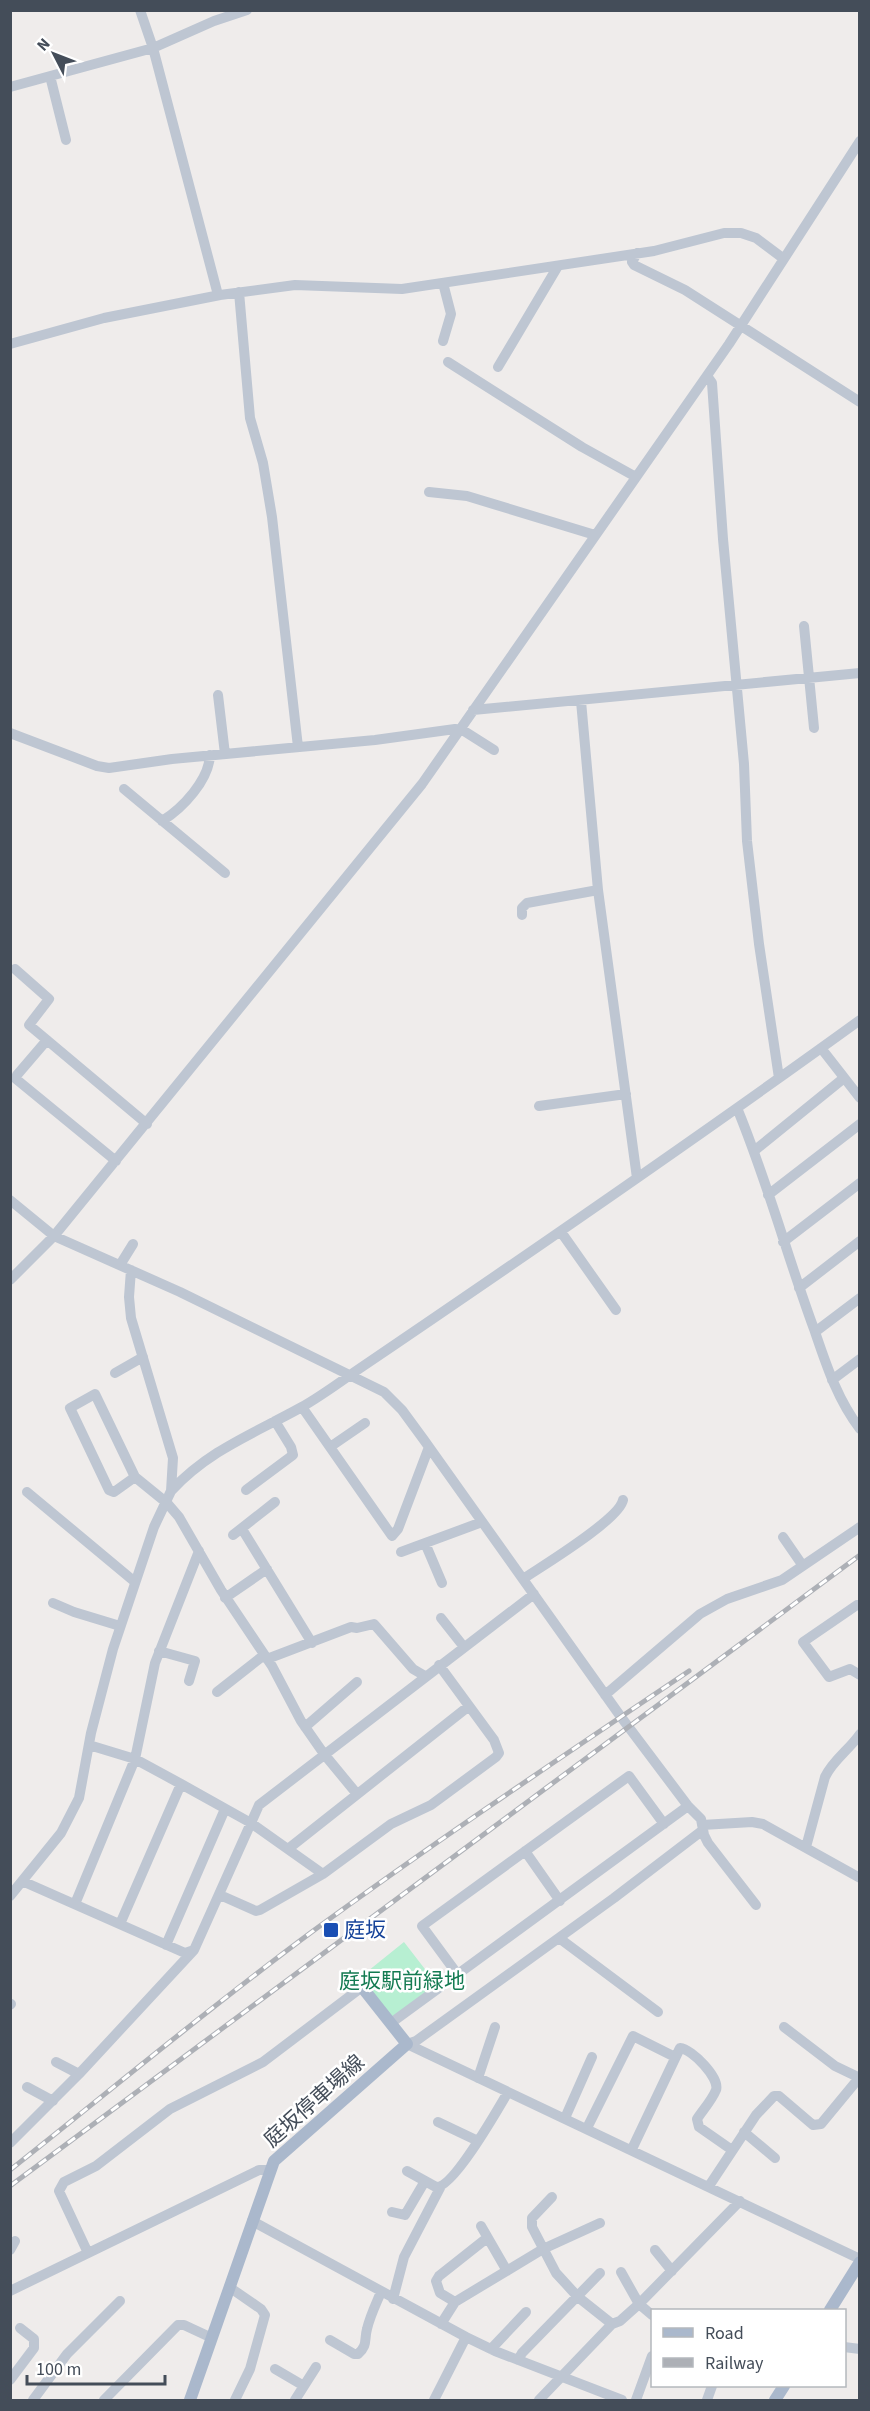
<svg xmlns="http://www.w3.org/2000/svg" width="870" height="2411" viewBox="0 0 870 2411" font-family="'Source Sans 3','Noto Sans JP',sans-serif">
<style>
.green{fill:#b7efd2}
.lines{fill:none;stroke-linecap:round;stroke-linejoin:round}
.minor{stroke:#bec6d2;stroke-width:10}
.major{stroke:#aab8cc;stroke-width:12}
.rail-casing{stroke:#adb0b6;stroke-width:5}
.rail{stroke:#fff;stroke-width:3;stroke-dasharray:9;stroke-linecap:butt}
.transit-dot{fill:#1a4fb4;stroke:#fff;stroke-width:2}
.labels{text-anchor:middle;stroke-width:5;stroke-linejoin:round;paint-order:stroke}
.transit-label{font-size:21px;fill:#164399;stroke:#fff;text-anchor:start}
.park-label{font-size:21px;fill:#147b52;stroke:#fff}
.street-label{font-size:21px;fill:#444d59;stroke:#fff}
</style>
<rect width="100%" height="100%" fill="#efeceb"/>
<path class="green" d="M404,1942L438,1986L391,2019L365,1987L375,1979L368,1971Z"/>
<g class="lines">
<path class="minor" d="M140,10L153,48L218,295
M50,76L66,140
M10,87L153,48L214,21L247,10
M637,253L632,262L634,265L685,290L860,402
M239,292L250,418L263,463L272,517L298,747
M443,341L451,314L443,283
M10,344L104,318L220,295L295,285L402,289L654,251L724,233H741L756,238L784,259
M448,362L582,447L636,477
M498,367L558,266
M707,376L712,383L723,539L744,764L747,841L759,944L779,1078
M429,492L467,496L595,535
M804,626L814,728
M218,695L225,754
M581,701L598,890L637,1178
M473,710L860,673
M10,733L97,766L109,768L172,759L375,740L455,729L464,731L494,750
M124,789L225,873
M162,821C183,808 209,780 210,755
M522,915V908L527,903L598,890
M15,969L49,999L29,1025L147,1124
M47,1040L17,1075L16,1079L116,1161
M821,1048L860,1098
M539,1106L626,1094
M737,1108C767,1180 787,1256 814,1329C826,1364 837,1399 860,1429
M754,1151L844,1078
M768,1195L860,1124
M10,1200L54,1236L180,1292L384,1392L402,1410L424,1440L621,1717L688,1806L391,2023
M561,1232L616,1310
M783,1242L860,1183
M120,1265L133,1244
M10,1280L54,1236L422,784L729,344L860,141
M799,1288L860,1241
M815,1332L860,1298
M115,1373L143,1357
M832,1380L860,1359
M302,1407L392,1536L398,1529L429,1447
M330,1447L365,1423
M135,1477L114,1492L109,1490L70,1408L95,1394L135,1477L167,1503L179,1517L221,1590L272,1666L301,1721L324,1754L357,1794
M246,1490L293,1455L291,1447L275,1421
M171,1491C209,1450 253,1434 300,1408C318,1398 336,1385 353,1373C524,1257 693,1141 860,1020
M27,1492L135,1582
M242,1529L312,1643
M233,1535L275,1502
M783,1537L803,1566
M425,1543L442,1583
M401,1552L482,1522
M523,1579C542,1566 619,1520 623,1500
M225,1598L267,1569
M53,1603L74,1612L120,1626
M857,1605L803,1642L829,1677L850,1669L860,1675
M441,1618L464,1647
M159,1651L195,1661L189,1681
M267,1659L351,1627L357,1628L374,1624L413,1669L425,1676
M217,1692L264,1655
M605,1695L700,1614L727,1599L782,1580L860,1527
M305,1727L357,1682
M89,1745L135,1759L181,1784L251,1823L323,1874
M688,1806L701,1819L704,1835L708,1843L756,1905
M702,1825L752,1822L763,1824L860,1878
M806,1847L825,1777C833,1760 849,1750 860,1734
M288,1849L469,1706
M525,1851L560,1901
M22,1881L185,1953L194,1950L259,1805L534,1594
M220,1895L256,1911L260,1910L323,1874L391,1824L431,1805L496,1757L499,1753L494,1740L439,1665
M10,1896L61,1833L79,1798L91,1733L113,1649L154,1527L171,1491L173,1458L131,1318L129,1297L131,1270
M75,1904L135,1759L155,1663L199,1551
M120,1924L181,1784
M559,1938L658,2012
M166,1945L225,1809
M458,1975L422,1926L629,1776L664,1824
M10,2005L11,2004
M784,2027L835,2066L860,2078
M407,2044L860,2259
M407,2044L416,2041L614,1898L703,1830
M56,2062L79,2074
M478,2078L495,2027
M27,2087L53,2101
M565,2118L592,2057
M438,2122L478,2141
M587,2128L633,2036L675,2057
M744,2132L775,2158
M10,2143L79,2074L194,1950
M632,2149L680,2048C692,2049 720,2078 716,2090C712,2100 703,2110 697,2119L699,2127L732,2150
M407,2171L436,2187C453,2188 498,2109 508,2092
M709,2186L756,2115L774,2096H779L813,2125L821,2124L859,2078
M392,2212L405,2215L425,2181
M252,2221L466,2337L495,2351L622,2400
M481,2226L507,2271
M10,2250L15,2241
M655,2250L672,2271
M88,2253L59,2191L64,2182L96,2166L170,2109L263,2062L362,1987
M621,2272L639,2304L652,2315
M229,2287L261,2309L265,2315L250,2369L235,2400
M10,2291L259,2170H269
M393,2299L404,2257L440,2188
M455,2302L440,2293L436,2281L439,2276L487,2238
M441,2324L455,2302L543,2249L600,2223
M612,2324L620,2321L639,2304L740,2201
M330,2340L354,2354H358C368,2345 364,2340 367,2329C370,2316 376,2304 381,2292
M844,2347L860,2349
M491,2349L526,2312
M518,2360L522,2353L600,2273
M275,2369L304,2386
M10,2380L34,2348V2339L20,2328
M33,2400L67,2354L120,2301
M104,2400L178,2325H184L212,2338
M295,2400L316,2367
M434,2400L466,2337
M539,2400L612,2324L578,2297L556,2273L532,2227V2218L552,2197
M636,2400L652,2356
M707,2400L712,2386"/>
<path class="major" d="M830,2310L860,2262
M190,2400L274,2161L407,2044L362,1987
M775,2400L784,2386"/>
<defs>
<path id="rail" d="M10,2170C111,2090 210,2007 313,1931C436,1841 563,1756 689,1671
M10,2186L860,1555"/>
</defs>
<use href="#rail" class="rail-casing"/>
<use href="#rail" class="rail"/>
</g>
<rect class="transit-dot" x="323" y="1922" width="16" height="16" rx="3"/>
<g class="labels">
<g class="transit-label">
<text x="344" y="1937">庭坂</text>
</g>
<g class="park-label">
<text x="402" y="1988">庭坂駅前緑地</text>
</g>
<g class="street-label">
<text transform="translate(314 2101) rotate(-42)" y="7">庭坂停車場線</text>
</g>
</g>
<rect width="870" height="2411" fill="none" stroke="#444d59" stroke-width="24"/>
<rect x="651" y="2309" width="195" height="78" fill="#ffffff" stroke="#b4b8bd" stroke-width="1.5"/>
<rect x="663" y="2328" width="30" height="9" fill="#aab8cc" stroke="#b4b8bd" stroke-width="1.5"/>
<text x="705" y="2339" font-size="18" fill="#444d59">Road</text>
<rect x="663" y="2358" width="30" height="9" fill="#adb0b6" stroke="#b4b8bd" stroke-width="1.5"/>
<text x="705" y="2369" font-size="18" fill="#444d59">Railway</text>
<g transform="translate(54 54) rotate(312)" stroke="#ffffff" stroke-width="4.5" paint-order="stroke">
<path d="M0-4.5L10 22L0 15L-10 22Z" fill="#444d59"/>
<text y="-9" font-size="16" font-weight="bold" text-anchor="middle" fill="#444d59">N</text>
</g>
<path d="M27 2375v9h138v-9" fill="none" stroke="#444d59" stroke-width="3"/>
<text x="36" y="2375" font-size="18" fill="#444d59" stroke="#ffffff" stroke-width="4.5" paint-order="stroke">100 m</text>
</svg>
